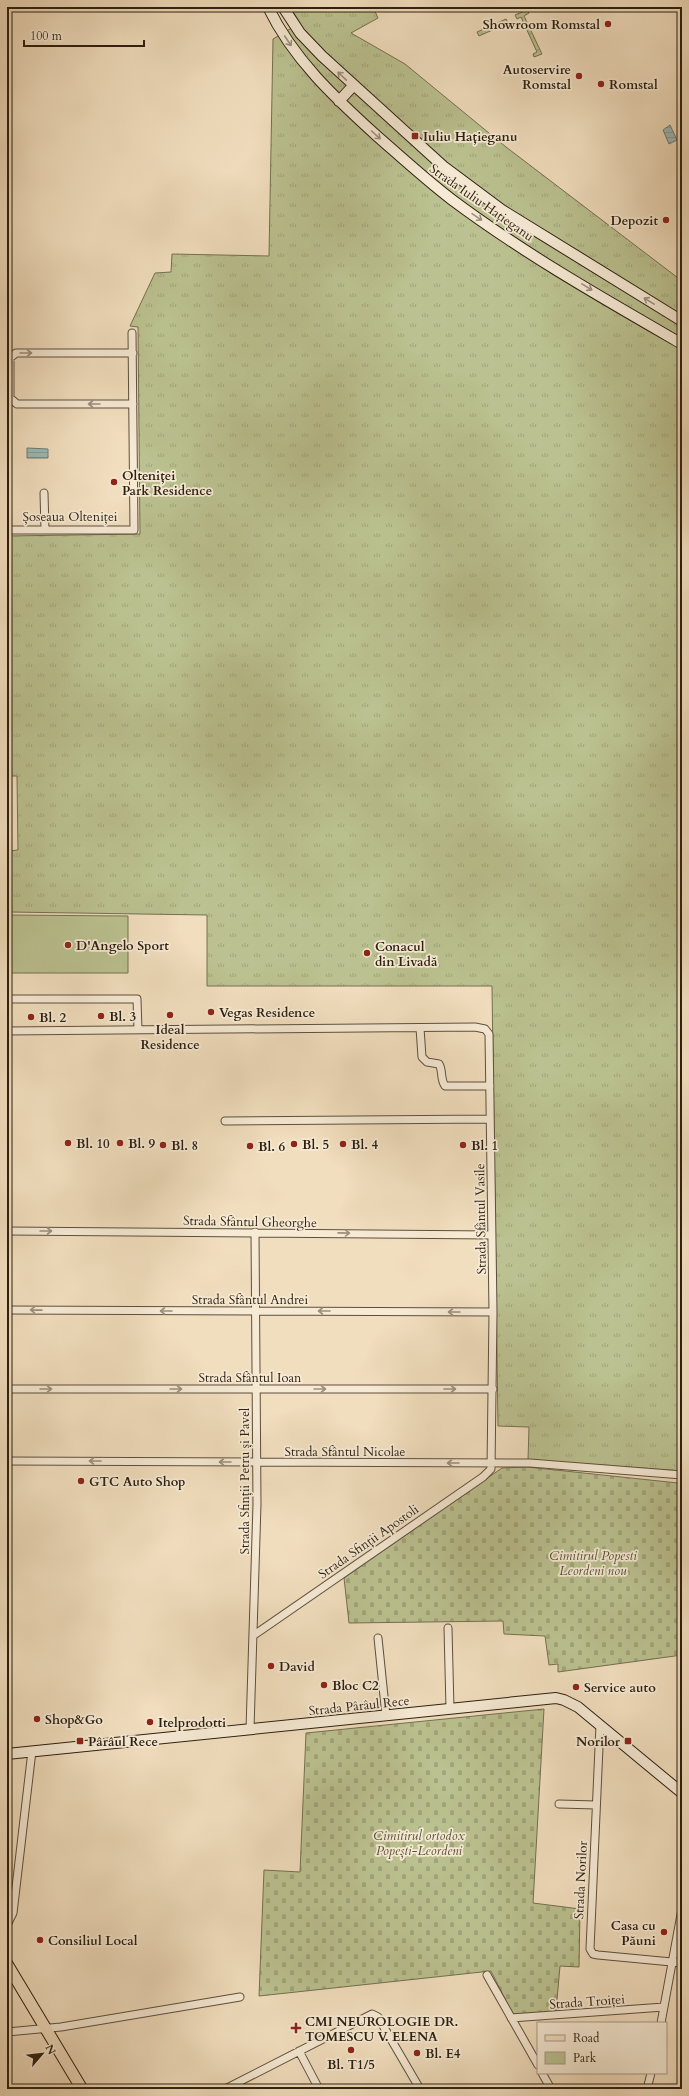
<svg xmlns="http://www.w3.org/2000/svg" width="689" height="2096" viewBox="0 0 689 2096" font-family="Cardo,serif">
<style>
.grass{fill:url(#grass-tufts);stroke:#747050}
.cemetery{fill:url(#cemetery-stones);stroke:#747050}
.park{fill:#bbc190;stroke:#747050}
.garden{fill:url(#garden-dots);stroke:#747050}
.water{fill:url(#water-rules);stroke:#707d75}
.lines{fill:none;stroke-linecap:round;stroke-linejoin:round}
.street-casing{stroke:#5e4f3c;stroke-width:9}
.secondary-casing{stroke:#2d1f10;stroke-width:12}
.primary-casing{stroke:#2d1f10;stroke-width:13}
.street{stroke:#f6ead5;stroke-width:7}
.secondary{stroke:#f6ead5;stroke-width:10}
.primary{stroke:#f1debe;stroke-width:11}
.oneway{stroke:#9c8f7c}
.poi-dot{fill:#8f2418;stroke:#f6ead5;stroke-width:1.5}
.labels{text-anchor:middle;stroke-width:3.5;stroke-linejoin:round;paint-order:stroke}
.poi-label{font-size:13px;font-weight:bold;fill:#2d1f10;stroke:#f6ead5;text-anchor:start}
.street-label{font-size:13px;fill:#2d1f10;stroke:#f6ead5}
.park-label{font-size:13px;font-style:italic;fill:#585036;stroke:#f6ead5}
</style>
<defs>
<pattern id="grass-tufts" width="24" height="20" patternUnits="userSpaceOnUse"><rect width="24" height="20" fill="#bbc190"/><path d="M3 7l-1-3M5 7V3M7 7l1-3M15 17l-1-3M17 17v-4M19 17l1-3" fill="none" stroke="#a1a57b"/></pattern>
<pattern id="cemetery-stones" width="16" height="16" patternUnits="userSpaceOnUse"><rect width="16" height="16" fill="#bbc190"/><path d="M2 7V4a2 2 0 0 1 4 0v3zM10 15v-3a2 2 0 0 1 4 0v3z" fill="#a1a57b"/></pattern>
<pattern id="garden-dots" width="8" height="8" patternUnits="userSpaceOnUse"><rect width="8" height="8" fill="#bbc190"/><path d="M2 2h.1M6 6h.1" fill="none" stroke="#a1a57b" stroke-width="1.8" stroke-linecap="round"/></pattern>
<pattern id="water-rules" width="6" height="5" patternUnits="userSpaceOnUse"><rect width="6" height="5" fill="#9cbbb8"/><path d="M0 2.5h6" fill="none" stroke="#87a09d"/></pattern>
</defs>
<rect width="100%" height="100%" fill="#f1debe"/>
<filter id="stains"><feTurbulence type="fractalNoise" baseFrequency=".005" numOctaves="4"/><feColorMatrix values="0 0 0 0 .2 0 0 0 0 .09 0 0 0 0 .02 0 0 0 .5 -.17"/></filter>
<radialGradient id="worn" r=".72"><stop offset=".6" stop-color="#630" stop-opacity="0"/><stop offset="1" stop-color="#630" stop-opacity=".3"/></radialGradient>
<path class="grass" d="M290,7H373L378,18L351,33L405,64L506,147L682,281V1471L528,1460L529,1427L498,1426L492,986H207V915L9,912V851L18,850L17,776H7V536L140,534L138,327L130,326L155,273L171,272L172,254L269,256L273,39L300,23Z"/>
<path class="cemetery" d="M527,1467L678,1483L682,1512V1655L558,1672V1664L549,1665L545,1636L504,1634L503,1621L349,1623L344,1578L502,1468Z
M544,1709L533,1903L580,1909L579,1967L560,1966L556,2011L513,2015L491,1971L259,1996L264,1870L300,1872L306,1733Z"/>
<path class="park" d="M8,915L128,916V973H8Z"/>
<path class="garden" d="M527,10L529,13L524,16L542,54L534,57L533,54L537,52L521,17L517,19L515,15Z
M506,19L508,23L479,36L477,32Z"/>
<path class="water" d="M670,125L677,140L669,144L663,130Z
M27,448L48,449V458H27Z"/>
<g class="lines">
<defs>
<path id="street" d="M133,353H16L10,358V398L17,404H133
M44,493L45,530
M7,530H134L132,333
M7,999H137L138,1030
M420,1028L422,1057L427,1062L439,1064C443,1070 440,1079 445,1086H490
M7,1031L475,1027L485,1029L489,1034L493,1312L491,1469L483,1477L254,1635
M225,1121L490,1119
M7,1231L492,1235
M7,1310L493,1312
M7,1389H493
M7,1461L530,1463L682,1475
M448,1628L450,1709
M378,1638L386,1716
M600,1725L590,1949L593,1954L598,1955L682,1963
M250,1729L257,1504L255,1232
M559,1804L596,1805
M7,1925L13,1913L32,1751
M487,1975L538,2065
M511,2018L664,2007
M661,2023L682,1909
M7,2032L61,2027L240,1997
M299,2051L319,2089
M542,2073L551,2089
M225,2089L372,2014L378,2017L420,2089
M647,2089L651,2073"/>
<path id="secondary" d="M268,7C293,59 335,98 377,136C401,157 425,179 451,199C523,253 604,299 682,344
M283,7L300,33L322,56L443,166L502,210L682,321
M339,101L353,86
M7,1754L556,1698L564,1700L578,1707L682,1793"/>
<path id="primary" d="M7,1964L82,2089"/>
</defs>
<use href="#street" class="street-casing"/>
<use href="#secondary" class="secondary-casing"/>
<use href="#primary" class="primary-casing"/>
<use href="#street" class="street"/>
<use href="#secondary" class="secondary"/>
<use href="#primary" class="primary"/>
</g>
<defs><path id="oneway-shaft" d="M-6 0H5M1.5-3L5.5 0L1.5 3" fill="none" stroke-width="1.6" stroke-linecap="round" stroke-linejoin="round"/></defs>
<g class="oneway">
<use href="#oneway-shaft" transform="translate(288 41) rotate(56)"/>
<use href="#oneway-shaft" transform="translate(342 76) rotate(-136)"/>
<use href="#oneway-shaft" transform="translate(376 135) rotate(42)"/>
<use href="#oneway-shaft" transform="translate(477 217) rotate(34)"/>
<use href="#oneway-shaft" transform="translate(587 287) rotate(31)"/>
<use href="#oneway-shaft" transform="translate(649 301) rotate(-149)"/>
<use href="#oneway-shaft" transform="translate(26 353)"/>
<use href="#oneway-shaft" transform="translate(94 404) rotate(180)"/>
<use href="#oneway-shaft" transform="translate(46 1231)"/>
<use href="#oneway-shaft" transform="translate(344 1233) rotate(1)"/>
<use href="#oneway-shaft" transform="translate(36 1310) rotate(-179)"/>
<use href="#oneway-shaft" transform="translate(166 1311) rotate(-180)"/>
<use href="#oneway-shaft" transform="translate(324 1311) rotate(-180)"/>
<use href="#oneway-shaft" transform="translate(454 1312) rotate(-180)"/>
<use href="#oneway-shaft" transform="translate(46 1389)"/>
<use href="#oneway-shaft" transform="translate(176 1389)"/>
<use href="#oneway-shaft" transform="translate(320 1389)"/>
<use href="#oneway-shaft" transform="translate(450 1389)"/>
<use href="#oneway-shaft" transform="translate(95 1461) rotate(-180)"/>
<use href="#oneway-shaft" transform="translate(225 1462) rotate(-180)"/>
<use href="#oneway-shaft" transform="translate(453 1463) rotate(-180)"/>
</g>
<g class="poi-dot">
<circle cx="608" cy="24" r="4"/>
<circle cx="579" cy="76" r="4"/>
<circle cx="601" cy="84" r="4"/>
<rect x="411" y="132" width="8" height="8" rx="2"/>
<circle cx="666" cy="220" r="4"/>
<circle cx="114" cy="482" r="4"/>
<circle cx="68" cy="945" r="4"/>
<circle cx="367" cy="953" r="4"/>
<circle cx="211" cy="1012" r="4"/>
<circle cx="170" cy="1015" r="4"/>
<circle cx="101" cy="1016" r="4"/>
<circle cx="31" cy="1017" r="4"/>
<circle cx="68" cy="1143" r="4"/>
<circle cx="120" cy="1143" r="4"/>
<circle cx="294" cy="1144" r="4"/>
<circle cx="343" cy="1144" r="4"/>
<circle cx="163" cy="1145" r="4"/>
<circle cx="463" cy="1145" r="4"/>
<circle cx="250" cy="1146" r="4"/>
<circle cx="81" cy="1481" r="4"/>
<circle cx="271" cy="1666" r="4"/>
<circle cx="324" cy="1685" r="4"/>
<circle cx="576" cy="1687" r="4"/>
<circle cx="37" cy="1719" r="4"/>
<circle cx="150" cy="1722" r="4"/>
<rect x="76" y="1737" width="8" height="8" rx="2"/>
<rect x="624" y="1737" width="8" height="8" rx="2"/>
<circle cx="664" cy="1932" r="4"/>
<circle cx="40" cy="1940" r="4"/>
<path d="M294 2022h4v4h4v4h-4v4h-4v-4h-4v-4h4z"/>
<circle cx="351" cy="2050" r="4"/>
<circle cx="417" cy="2053" r="4"/>
</g>
<g class="labels">
<g class="poi-label">
<text x="600" y="29" text-anchor="end">Showroom Romstal</text>
<text x="571" y="74" text-anchor="end">Autoservire<tspan x="571" dy="15">Romstal</tspan></text>
<text x="609" y="89">Romstal</text>
<text x="423" y="141">Iuliu Hațieganu</text>
<text x="658" y="225" text-anchor="end">Depozit</text>
<text x="122" y="480">Olteniței<tspan x="122" dy="15">Park Residence</tspan></text>
<text x="76" y="950">D'Angelo Sport</text>
<text x="375" y="951">Conacul<tspan x="375" dy="15">din Livadă</tspan></text>
<text x="219" y="1017">Vegas Residence</text>
<text x="109" y="1021">Bl. 3</text>
<text x="39" y="1022">Bl. 2</text>
<text x="170" y="1034" text-anchor="middle">Ideal<tspan x="170" dy="15">Residence</tspan></text>
<text x="76" y="1148">Bl. 10</text>
<text x="128" y="1148">Bl. 9</text>
<text x="302" y="1149">Bl. 5</text>
<text x="351" y="1149">Bl. 4</text>
<text x="171" y="1150">Bl. 8</text>
<text x="471" y="1150">Bl. 1</text>
<text x="258" y="1151">Bl. 6</text>
<text x="89" y="1486">GTC Auto Shop</text>
<text x="279" y="1671">David</text>
<text x="332" y="1690">Bloc C2</text>
<text x="584" y="1692">Service auto</text>
<text x="45" y="1724">Shop&amp;Go</text>
<text x="158" y="1727">Itelprodotti</text>
<text x="88" y="1746">Pârâul Rece</text>
<text x="620" y="1746" text-anchor="end">Norilor</text>
<text x="656" y="1930" text-anchor="end">Casa cu<tspan x="656" dy="15">Păuni</tspan></text>
<text x="48" y="1945">Consiliul Local</text>
<text x="305" y="2026">CMI NEUROLOGIE DR.<tspan x="305" dy="15">TOMESCU V. ELENA</tspan></text>
<text x="425" y="2058">Bl. E4</text>
<text x="351" y="2069" text-anchor="middle">Bl. T1/5</text>
</g>
<g class="street-label">
<text transform="translate(482 202) rotate(35)" y="5">Strada Iuliu Hațieganu</text>
<text x="70" y="521">Șoseaua Olteniței</text>
<text transform="translate(480 1219) rotate(-91)" y="5">Strada Sfântul Vasile</text>
<text transform="translate(250 1221) rotate(1)" y="5">Strada Sfântul Gheorghe</text>
<text x="250" y="1304">Strada Sfântul Andrei</text>
<text x="250" y="1382">Strada Sfântul Ioan</text>
<text x="345" y="1456">Strada Sfântul Nicolae</text>
<text transform="translate(244 1481) rotate(-90)" y="5">Strada Sfinții Petru și Pavel</text>
<text transform="translate(368 1541) rotate(-35)" y="5">Strada Sfinții Apostoli</text>
<text transform="translate(359 1705) rotate(-6)" y="5">Strada Pârâul Rece</text>
<text transform="translate(580 1880) rotate(-87)" y="5">Strada Norilor</text>
<text transform="translate(587 2001) rotate(-4)" y="5">Strada Troiței</text>
</g>
<g class="park-label">
<text x="593" y="1560">Cimitirul Popesti<tspan x="593" dy="15">Leordeni nou</tspan></text>
<text x="419" y="1840">Cimitirul ortodox<tspan x="419" dy="15">Popești-Leordeni</tspan></text>
</g>
</g>
<rect width="689" height="2096" fill="none" stroke="#f1debe" stroke-width="24"/>
<rect x="8" y="8" width="673" height="2080" fill="none" stroke="#2d1f10" stroke-width="2"/>
<rect x="12" y="12" width="665" height="2072" fill="none" stroke="#2d1f10"/>
<rect x="537" y="2022" width="130" height="52" fill="#f6ead5" stroke="#a69986"/>
<rect x="545" y="2035" width="20" height="6" fill="#f1debe" stroke="#a69986"/>
<text x="573" y="2042" font-size="12" fill="#2d1f10">Road</text>
<rect x="545" y="2052" width="20" height="12" fill="#bbc190" stroke="#a69986"/>
<text x="573" y="2062" font-size="12" fill="#2d1f10">Park</text>
<g transform="translate(42 2054) rotate(62)" stroke="#f6ead5" stroke-width="3" paint-order="stroke">
<path d="M0-3L7 15L0 10L-7 15Z" fill="#2d1f10"/>
<text y="-6" font-size="11" font-weight="bold" text-anchor="middle" fill="#2d1f10">N</text>
</g>
<path d="M24 40v6h120v-6" fill="none" stroke="#2d1f10" stroke-width="2"/>
<text x="30" y="40" font-size="12" fill="#2d1f10" stroke="#f6ead5" stroke-width="3" paint-order="stroke">100 m</text>
<rect width="100%" height="100%" filter="url(#stains)"/>
<rect width="100%" height="100%" fill="url(#worn)"/>
</svg>
